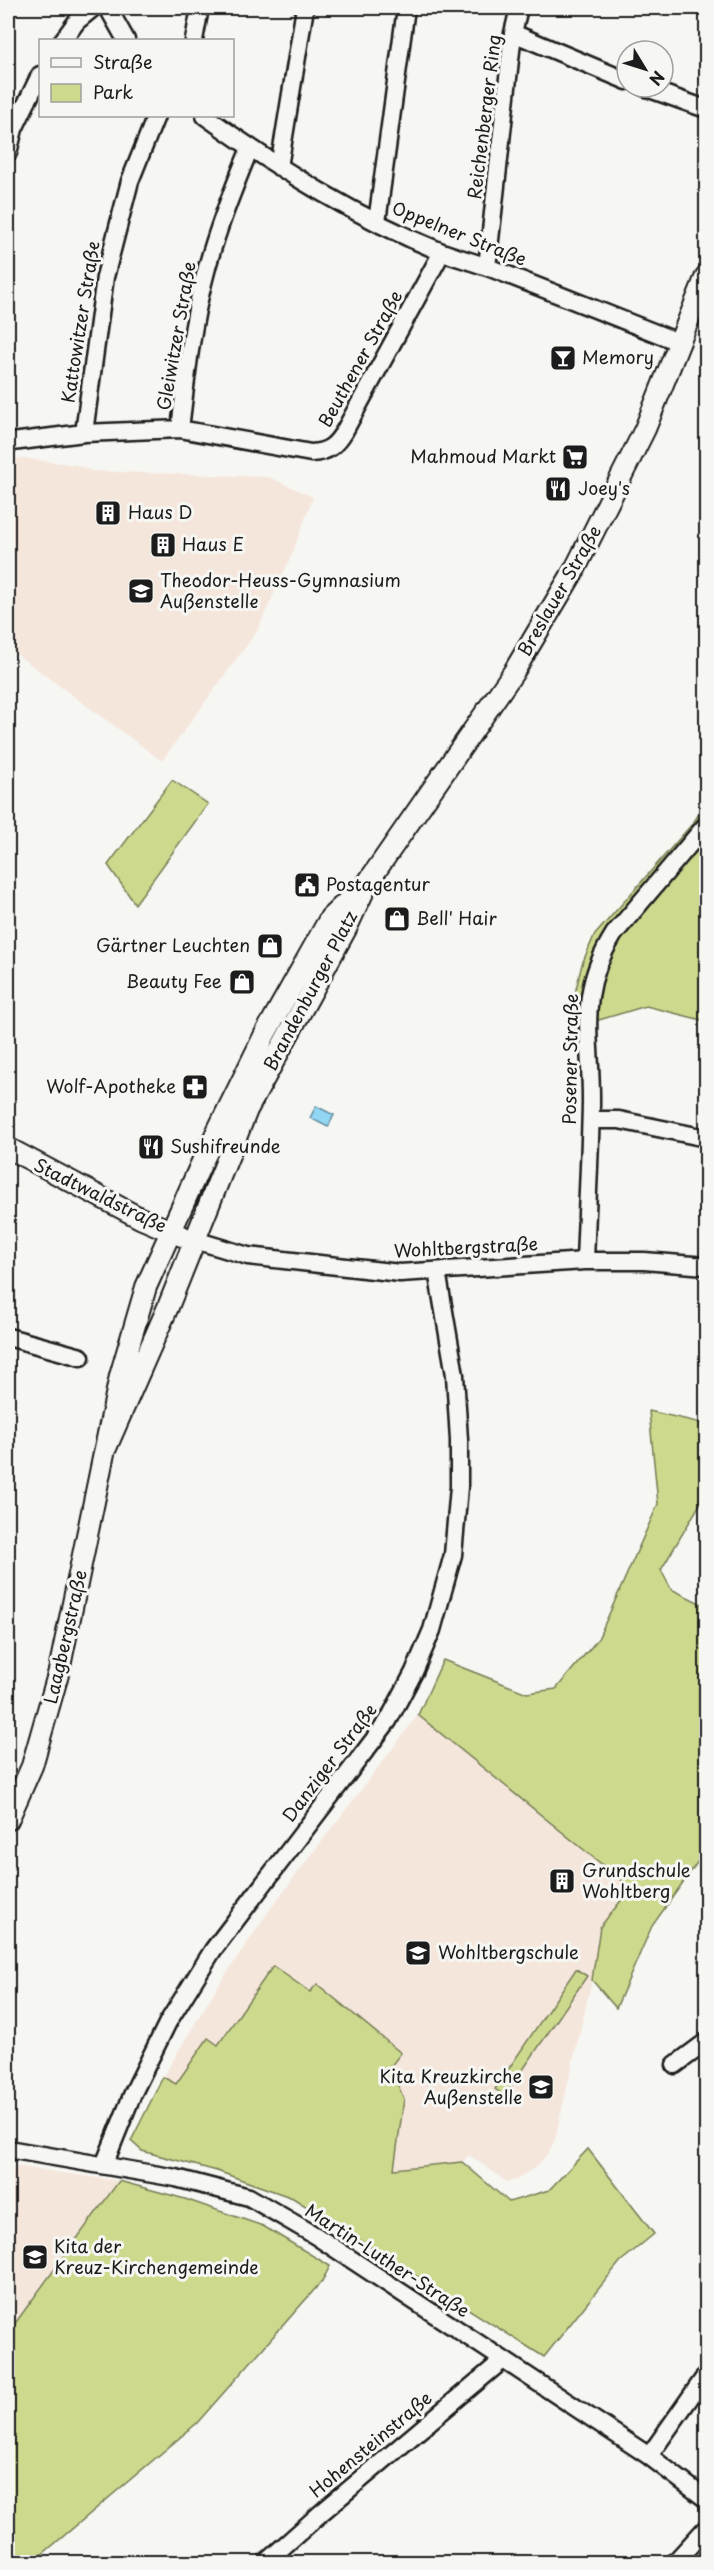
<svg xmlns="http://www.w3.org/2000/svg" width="714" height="2570" viewBox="0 0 714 2570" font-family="'Playpen Sans',sans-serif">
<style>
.built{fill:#f5e6dc}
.green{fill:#cdda8d;stroke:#747b54;stroke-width:1.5}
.water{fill:#92d6f3;stroke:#638c9d;stroke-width:1.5}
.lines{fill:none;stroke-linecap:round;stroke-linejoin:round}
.minor-casing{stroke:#1c1c1c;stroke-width:21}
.tertiary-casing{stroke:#1c1c1c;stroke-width:24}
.minor{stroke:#f6f6f2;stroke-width:16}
.tertiary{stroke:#f6f6f2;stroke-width:20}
.labels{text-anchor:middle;stroke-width:6;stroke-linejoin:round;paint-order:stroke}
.street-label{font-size:18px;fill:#1c1c1c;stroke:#f6f6f2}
.poi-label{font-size:18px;fill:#1c1c1c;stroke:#f6f6f2;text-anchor:start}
</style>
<rect width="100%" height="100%" fill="#f6f6f2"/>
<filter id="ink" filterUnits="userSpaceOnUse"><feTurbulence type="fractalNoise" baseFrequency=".0167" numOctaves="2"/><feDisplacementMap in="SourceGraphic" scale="12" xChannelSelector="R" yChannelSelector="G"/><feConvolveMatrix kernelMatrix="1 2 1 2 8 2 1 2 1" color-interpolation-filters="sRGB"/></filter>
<g filter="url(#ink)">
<path class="built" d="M22,458L76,465L92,471L269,477L313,497L293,552L257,631L162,761L8,648V460Z
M418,1715L631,1888L600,1927L592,1980L555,2139L549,2152L537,2166L516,2180L507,2182L469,2155L462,2162L364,2172L163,2077L214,1992L271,1908Z
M8,2165L119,2181L8,2333Z"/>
<path class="green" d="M172,780L208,804L135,904L108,865Z
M706,803V1021L646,1006L572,1028L573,1002L577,985L582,964L594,936L693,823Z
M649,1411L706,1424V1494L661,1570L671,1589L706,1606L704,1674L706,1676V1850L652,1926L616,2008L592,1980L600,1927L631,1888L418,1715L443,1660L527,1693L556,1689L598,1639L658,1504Z
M273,1966L310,1992L317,1984L401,2053L390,2067L404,2099L394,2169L462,2162L509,2202L549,2190L588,2149L654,2234L620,2262L544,2357L293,2198L217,2171L142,2151L131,2141L163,2077L176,2084L208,2038L218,2045Z
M576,1969L587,1976L505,2096L495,2089Z
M119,2181L185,2199L263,2226L330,2266L322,2281L197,2423L33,2562H8V2333Z"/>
<path class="water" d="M316,1106L334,1115L328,1127L310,1118Z"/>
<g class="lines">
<defs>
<path id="minor" d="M108,8L126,40
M513,33L627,81
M63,40L77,21L93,8
M194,40L200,8
M644,87L706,109
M205,116C279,169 357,218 442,252C458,258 474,262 490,268C553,292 617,318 681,343
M8,153L14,129L40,75
M279,167L305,8
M377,222L406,8
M487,267L513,33L519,8
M180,429C186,380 191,331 203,283C214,237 232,192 250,148
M84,433L105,277L130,181L156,116
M8,440L12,442L84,433L180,429L311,453C329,452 336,445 345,430L442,252
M591,1120H619L706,1138
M195,1240L248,1256L400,1273L585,1261H644L706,1266
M585,1261C587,1208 590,1156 591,1104C592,1037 575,996 614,934L706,825
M8,1337L81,1357
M675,2065L706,2042
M8,2149L176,2178L249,2197L316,2236L649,2456L706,2499
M104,2165L133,2093L168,2022L213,1950L388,1721L414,1672L432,1630L453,1555L459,1487V1440L455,1375L437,1271
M649,2456L706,2375
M266,2562L321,2513L503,2360
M675,2562L706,2528"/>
<path id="tertiary" d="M8,1148L140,1218L182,1236
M106,1448L168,1307L247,1110L346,929L368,882L513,673L575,569L645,429L706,276
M8,1820L32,1766L59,1671L120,1376L146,1287L202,1162L265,1034L330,918L357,892"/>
</defs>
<use href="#minor" class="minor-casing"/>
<use href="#tertiary" class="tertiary-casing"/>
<use href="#minor" class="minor"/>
<use href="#tertiary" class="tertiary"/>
</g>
</g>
<defs>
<symbol id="bar-square" viewBox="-11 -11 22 22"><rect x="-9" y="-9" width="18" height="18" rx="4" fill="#1c1c1c" stroke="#f6f6f2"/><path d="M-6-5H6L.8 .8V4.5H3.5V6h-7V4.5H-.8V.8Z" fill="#fff"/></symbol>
<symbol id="supermarket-square" viewBox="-11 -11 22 22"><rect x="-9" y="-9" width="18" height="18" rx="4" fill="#1c1c1c" stroke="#f6f6f2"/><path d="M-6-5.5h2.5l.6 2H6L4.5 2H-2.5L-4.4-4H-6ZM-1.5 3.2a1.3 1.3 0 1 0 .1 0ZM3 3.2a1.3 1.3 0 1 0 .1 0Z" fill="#fff"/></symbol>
<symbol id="restaurant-square" viewBox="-11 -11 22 22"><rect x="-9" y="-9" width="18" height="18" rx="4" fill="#1c1c1c" stroke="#f6f6f2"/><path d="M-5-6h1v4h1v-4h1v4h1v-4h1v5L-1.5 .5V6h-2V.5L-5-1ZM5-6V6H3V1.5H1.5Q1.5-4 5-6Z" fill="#fff"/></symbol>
<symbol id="building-square" viewBox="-11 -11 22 22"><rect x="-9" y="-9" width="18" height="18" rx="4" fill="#1c1c1c" stroke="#f6f6f2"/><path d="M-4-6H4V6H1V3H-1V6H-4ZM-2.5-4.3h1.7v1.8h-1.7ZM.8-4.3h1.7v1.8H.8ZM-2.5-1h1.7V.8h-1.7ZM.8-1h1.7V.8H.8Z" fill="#fff"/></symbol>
<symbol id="school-square" viewBox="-11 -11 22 22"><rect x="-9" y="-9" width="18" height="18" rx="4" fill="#1c1c1c" stroke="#f6f6f2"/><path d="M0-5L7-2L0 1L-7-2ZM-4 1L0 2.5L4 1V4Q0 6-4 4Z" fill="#fff"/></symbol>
<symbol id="civic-square" viewBox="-11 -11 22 22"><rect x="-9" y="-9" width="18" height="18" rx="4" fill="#1c1c1c" stroke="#f6f6f2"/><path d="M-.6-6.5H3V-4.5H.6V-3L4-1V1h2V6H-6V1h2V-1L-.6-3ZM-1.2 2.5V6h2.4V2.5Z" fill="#fff"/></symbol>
<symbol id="shop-square" viewBox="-11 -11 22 22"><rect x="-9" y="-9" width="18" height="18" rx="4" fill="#1c1c1c" stroke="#f6f6f2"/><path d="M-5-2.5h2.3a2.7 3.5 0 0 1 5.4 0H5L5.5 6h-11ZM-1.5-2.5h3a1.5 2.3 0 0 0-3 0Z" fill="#fff"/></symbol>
<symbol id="pharmacy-square" viewBox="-11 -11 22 22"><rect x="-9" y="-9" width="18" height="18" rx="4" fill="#1c1c1c" stroke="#f6f6f2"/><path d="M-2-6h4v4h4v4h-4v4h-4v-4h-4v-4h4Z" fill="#fff"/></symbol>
</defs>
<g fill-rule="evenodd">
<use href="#bar-square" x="548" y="343" width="30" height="30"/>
<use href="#supermarket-square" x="560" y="442" width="30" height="30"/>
<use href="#restaurant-square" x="543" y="474" width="30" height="30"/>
<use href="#building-square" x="93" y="498" width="30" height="30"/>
<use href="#building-square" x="148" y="530" width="30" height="30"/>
<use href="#school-square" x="126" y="576" width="30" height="30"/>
<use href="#civic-square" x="292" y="870" width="30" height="30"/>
<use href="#shop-square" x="382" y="904" width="30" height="30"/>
<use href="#shop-square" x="255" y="931" width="30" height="30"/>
<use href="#shop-square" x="227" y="967" width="30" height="30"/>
<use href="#pharmacy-square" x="180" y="1072" width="30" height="30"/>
<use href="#restaurant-square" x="136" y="1132" width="30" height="30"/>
<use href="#building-square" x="547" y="1866" width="30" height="30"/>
<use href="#school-square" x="403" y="1938" width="30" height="30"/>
<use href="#school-square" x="526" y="2072" width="30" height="30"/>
<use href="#school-square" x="20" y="2242" width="30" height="30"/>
</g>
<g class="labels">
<g class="street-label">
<text transform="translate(485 117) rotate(-83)" y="6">Reichenberger Ring</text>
<text transform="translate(459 234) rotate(22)" y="6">Oppelner Straße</text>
<text transform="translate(81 322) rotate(-81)" y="6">Kattowitzer Straße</text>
<text transform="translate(177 336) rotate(-80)" y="6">Gleiwitzer Straße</text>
<text transform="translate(361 359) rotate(-61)" y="6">Beuthener Straße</text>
<text transform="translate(560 591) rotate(-60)" y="6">Breslauer Straße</text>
<text transform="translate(311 991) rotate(-62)" y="6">Brandenburger Platz</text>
<text transform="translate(571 1059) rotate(-89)" y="6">Posener Straße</text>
<text transform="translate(100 1196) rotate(26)" y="6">Stadtwaldstraße</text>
<text transform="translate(466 1248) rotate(-3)" y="6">Wohltbergstraße</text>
<text transform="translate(66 1637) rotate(-77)" y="6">Laagbergstraße</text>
<text transform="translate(330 1763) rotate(-53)" y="6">Danziger Straße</text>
<text transform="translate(387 2261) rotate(33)" y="6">Martin-Luther-Straße</text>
<text transform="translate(371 2445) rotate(-40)" y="6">Hohensteinstraße</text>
</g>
<g class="poi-label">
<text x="582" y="364">Memory</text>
<text x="556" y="463" text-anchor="end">Mahmoud Markt</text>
<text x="578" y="495">Joey's</text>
<text x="128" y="519">Haus D</text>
<text x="182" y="551">Haus E</text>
<text x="160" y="587">Theodor-Heuss-Gymnasium<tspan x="160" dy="21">Außenstelle</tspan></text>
<text x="326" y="891">Postagentur</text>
<text x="416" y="925">Bell' Hair</text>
<text x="250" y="952" text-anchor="end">Gärtner Leuchten</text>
<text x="222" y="988" text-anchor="end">Beauty Fee</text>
<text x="176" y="1093" text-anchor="end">Wolf-Apotheke</text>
<text x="170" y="1153">Sushifreunde</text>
<text x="582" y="1877">Grundschule<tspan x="582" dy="21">Wohltberg</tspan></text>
<text x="438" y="1959">Wohltbergschule</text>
<text x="522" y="2083" text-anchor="end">Kita Kreuzkirche<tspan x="522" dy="21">Außenstelle</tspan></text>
<text x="54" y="2253">Kita der<tspan x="54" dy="21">Kreuz-Kirchengemeinde</tspan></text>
</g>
</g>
<rect width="714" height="2570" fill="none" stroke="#f6f6f2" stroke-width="30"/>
<rect x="15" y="15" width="684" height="2540" fill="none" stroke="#1c1c1c" stroke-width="2" filter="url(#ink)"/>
<rect x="39" y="39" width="195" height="78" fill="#f6f6f2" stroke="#9f9f9c" stroke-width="1.5"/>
<rect x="51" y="58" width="30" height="9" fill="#f6f6f2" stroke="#9f9f9c" stroke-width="1.5"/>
<text x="93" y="69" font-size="18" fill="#1c1c1c">Straße</text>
<rect x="51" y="84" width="30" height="18" fill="#cdda8d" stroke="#9f9f9c" stroke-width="1.5"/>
<text x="93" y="99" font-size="18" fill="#1c1c1c">Park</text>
<g transform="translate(645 69) rotate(128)"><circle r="28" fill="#f6f6f2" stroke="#9f9f9c" stroke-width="1.5"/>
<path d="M0-4.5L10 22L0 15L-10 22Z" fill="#1c1c1c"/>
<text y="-9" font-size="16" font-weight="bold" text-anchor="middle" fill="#1c1c1c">N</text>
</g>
</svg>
